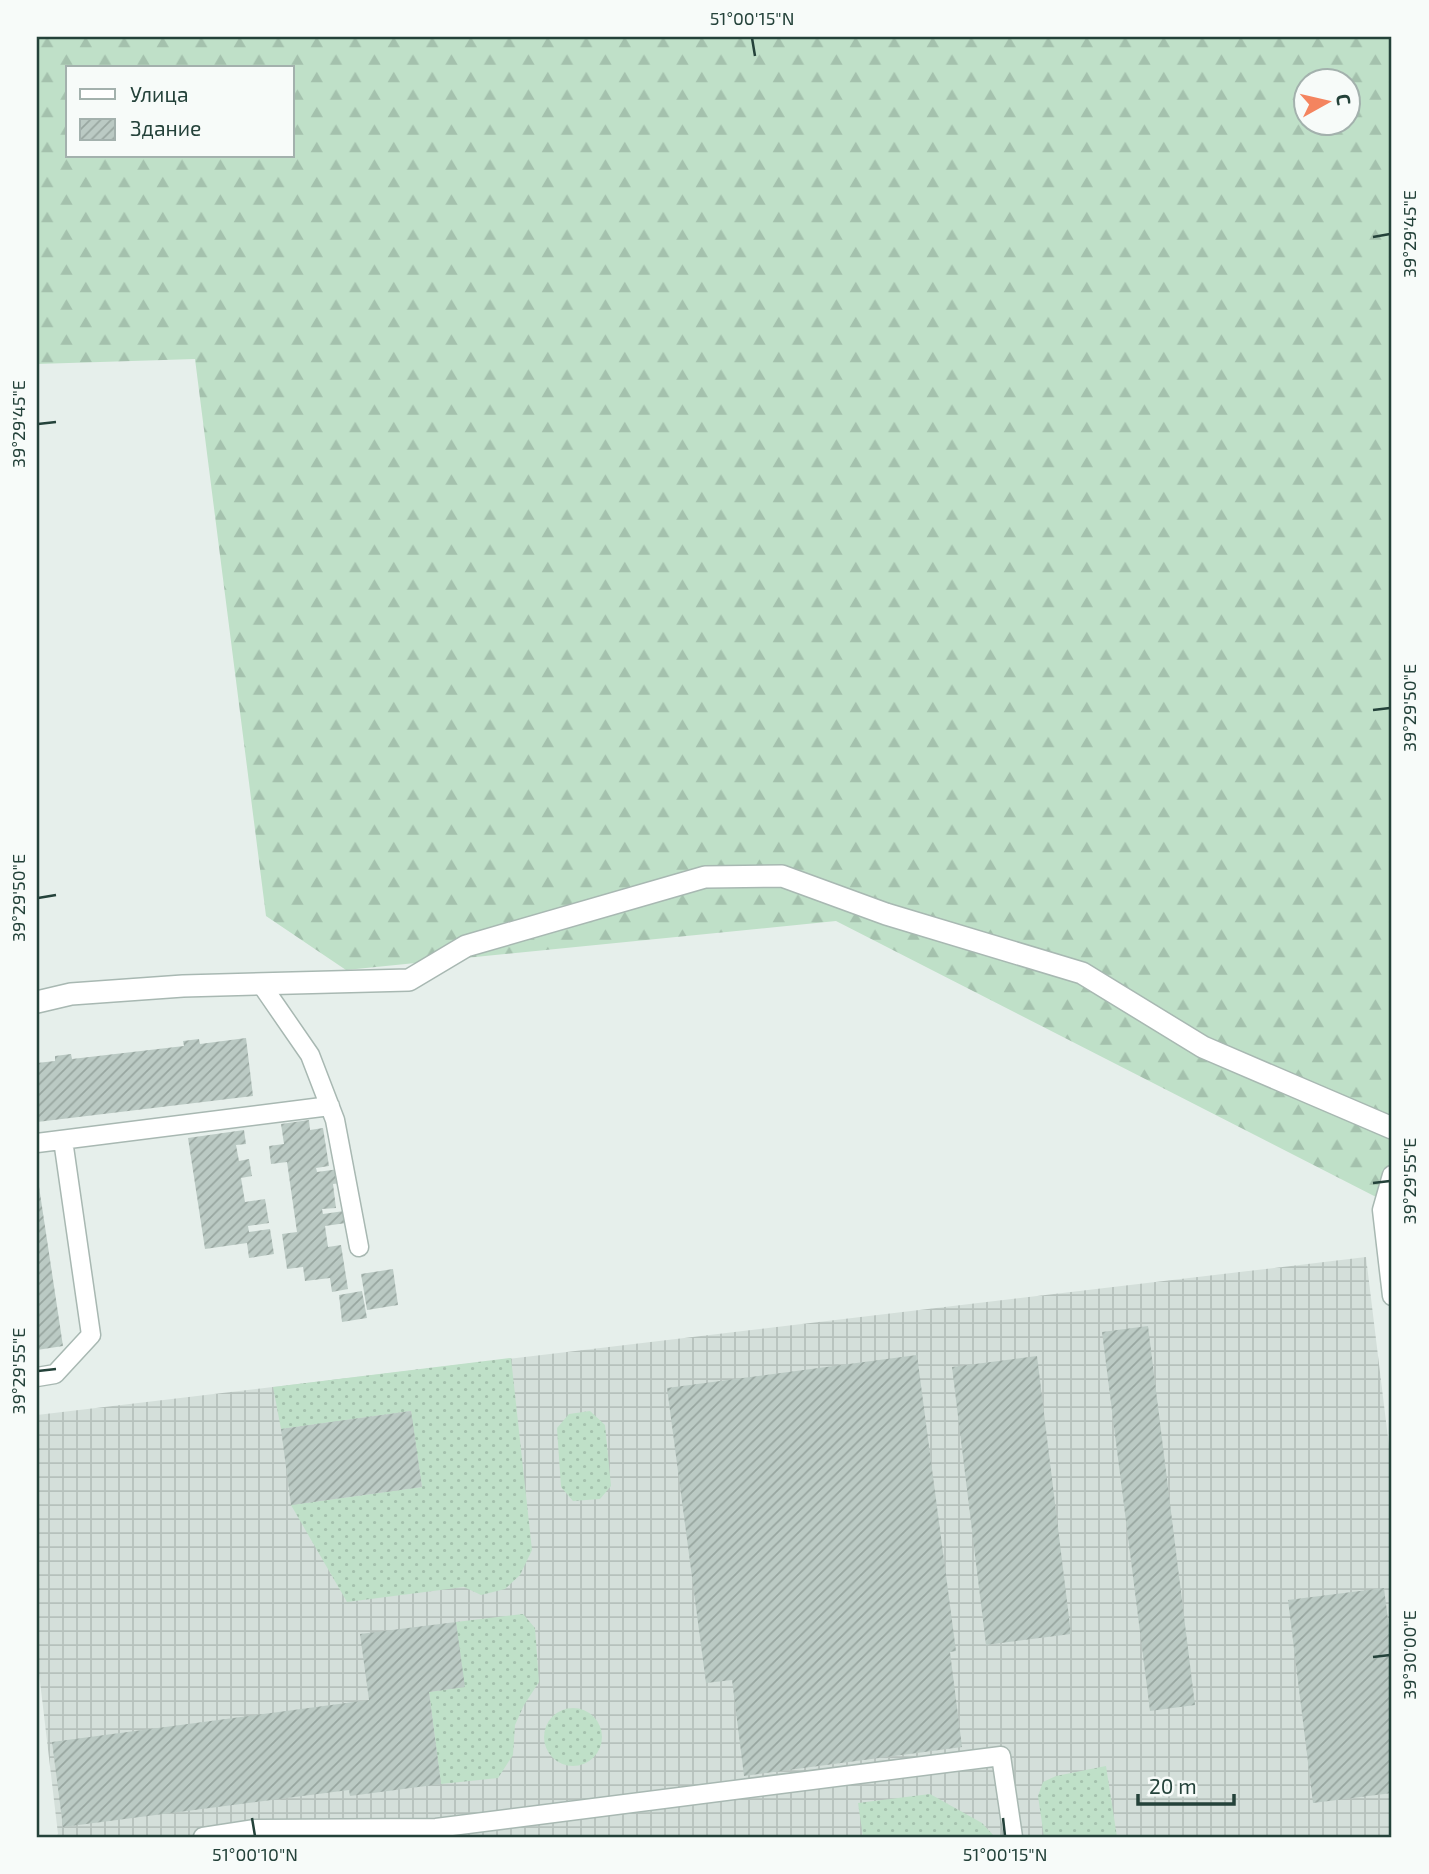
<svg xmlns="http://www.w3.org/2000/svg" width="1429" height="1874" viewBox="0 0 1429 1874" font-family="'Exo 2',sans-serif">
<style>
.industrial{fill:url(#industrial-grid)}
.grass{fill:url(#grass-dots)}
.forest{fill:url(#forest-firs);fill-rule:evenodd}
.building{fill:url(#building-hatch)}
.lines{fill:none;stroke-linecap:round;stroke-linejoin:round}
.lane-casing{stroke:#a8b8b2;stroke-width:21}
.street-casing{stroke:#a8b8b2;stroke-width:24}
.lane{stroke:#fff;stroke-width:18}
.street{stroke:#fff;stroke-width:21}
.ticks{fill:none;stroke:#24423a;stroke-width:2.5}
.neatline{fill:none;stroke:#24423a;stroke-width:2.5}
.ticks-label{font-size:18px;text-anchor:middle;fill:#24423a}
</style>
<defs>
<pattern id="industrial-grid" width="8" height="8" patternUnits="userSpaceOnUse" patternTransform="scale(1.75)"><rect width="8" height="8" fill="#d4dfda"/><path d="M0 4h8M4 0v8" fill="none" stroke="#b6c1bc"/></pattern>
<pattern id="grass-dots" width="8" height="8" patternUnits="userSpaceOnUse" patternTransform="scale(1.75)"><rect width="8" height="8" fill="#bfe0c8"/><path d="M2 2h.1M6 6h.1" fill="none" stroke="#a4c1ad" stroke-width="1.8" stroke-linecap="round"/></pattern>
<pattern id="forest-firs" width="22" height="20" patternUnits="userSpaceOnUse" patternTransform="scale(1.75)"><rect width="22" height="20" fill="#bfe0c8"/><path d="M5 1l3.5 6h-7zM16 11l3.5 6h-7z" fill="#a4c1ad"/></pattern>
<pattern id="building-hatch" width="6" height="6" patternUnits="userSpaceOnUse" patternTransform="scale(1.75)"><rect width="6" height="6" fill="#bbcac4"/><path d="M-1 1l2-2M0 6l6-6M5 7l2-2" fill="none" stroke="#98a6a0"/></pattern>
</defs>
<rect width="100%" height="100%" fill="#e6efeb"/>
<path class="industrial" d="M1366,1257L1392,1471V1837H55L58,1834L37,1656V1415Z"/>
<path class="grass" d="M511,1358L532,1550L520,1575L505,1589L481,1595L464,1587L347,1602L291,1505L422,1487L411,1411L281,1429L273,1387Z
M590,1411L605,1425L611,1486L600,1499L573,1501L561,1487L557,1428L569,1414Z
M523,1614L535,1628L539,1682L524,1705L515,1725L513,1755L498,1778L441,1784L429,1692L464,1687L456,1622Z
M544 1737a29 29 0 1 1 58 0a29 29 0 1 1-58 0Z
M1106,1766L1117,1837H1044L1038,1796L1043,1782L1056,1776Z
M930,1794L982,1823L995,1837H863L858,1803Z"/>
<path class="forest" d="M37,37H1392V1197L1378,1198L836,921L346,970L266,916L195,359L37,364ZM68,68H292V156H68ZM1306,80H1348V122H1306Z"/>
<path class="building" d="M246,1038L253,1096L37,1122V1063L55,1061V1056L71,1054L72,1059L184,1046L183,1041L199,1039L200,1044Z
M309,1120L310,1130L323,1128L329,1166L316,1168L317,1172L339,1169L341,1183L333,1184L336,1208L322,1209L323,1214L344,1211L346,1223L325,1226L328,1247L341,1245L348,1289L332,1292L330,1278L305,1281L303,1267L287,1269L282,1234L297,1232L287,1162L271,1164L269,1146L284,1144L281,1124Z
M244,1130L246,1144L236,1145L239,1161L249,1159L252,1176L241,1178L245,1202L265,1199L269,1223L248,1226L249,1232L270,1229L274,1254L249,1258L247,1243L205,1249L188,1138Z
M37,1180H38L63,1346L37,1350Z
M393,1269L398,1305L367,1310L361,1274Z
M362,1291L367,1318L342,1322L339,1295Z
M1148,1326L1195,1705L1150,1711L1102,1332Z
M917,1355L956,1651L950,1652L962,1747L744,1776L732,1680L706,1683L667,1388Z
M1037,1356L1071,1634L986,1645L952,1367Z
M411,1411L422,1487L291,1505L281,1429Z
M1384,1588L1392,1652V1793L1313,1803L1288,1600Z
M456,1622L465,1687L429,1692L441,1784L350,1796L349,1790L63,1827L52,1742L369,1700L360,1634Z"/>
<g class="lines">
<defs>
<path id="lane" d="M261,984L310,1055L335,1120L359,1247
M37,1143L330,1106
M1392,1175L1382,1210L1392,1296
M37,1377L55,1374L91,1335L63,1140
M203,1837L255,1829L436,1828L1001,1756L1013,1837"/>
<path id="street" d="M37,1002L71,994L183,986L409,980L466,946L705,877L782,876L886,914L1082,973L1203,1047L1392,1128"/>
</defs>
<use href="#lane" class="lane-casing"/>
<use href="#street" class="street-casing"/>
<use href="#lane" class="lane"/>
<use href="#street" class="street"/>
</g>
<path class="ticks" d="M752,38L755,56M1373,237L1390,234M38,424L56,422M1373,710L1390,708M38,898L56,895M1373,1183L1390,1181M38,1371L56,1369M1373,1657L1390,1655M252,1818L255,1836M1003,1818L1005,1836"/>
<rect width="1429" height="1874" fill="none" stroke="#f7fbf9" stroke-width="77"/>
<rect x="66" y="66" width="228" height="91" fill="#f7fbf9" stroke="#a3b1ad" stroke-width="2"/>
<rect x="80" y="89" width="35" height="10" fill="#ffffff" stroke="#a3b1ad" stroke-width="2"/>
<text x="130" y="102" font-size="21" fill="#24423a">Улица</text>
<rect x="80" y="119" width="35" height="21" fill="url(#building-hatch)" stroke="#a3b1ad" stroke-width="2"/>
<text x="130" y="136" font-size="21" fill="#24423a">Здание</text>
<g transform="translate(1327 102) rotate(82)"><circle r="33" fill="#f7fbf9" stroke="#a3b1ad" stroke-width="2"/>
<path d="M0-5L12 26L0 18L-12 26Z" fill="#f4845f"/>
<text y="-10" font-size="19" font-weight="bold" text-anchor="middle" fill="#24423a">С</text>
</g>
<path d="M1138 1794v10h96v-10" fill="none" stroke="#24423a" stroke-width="3.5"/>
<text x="1149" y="1794" font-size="21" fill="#24423a" stroke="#f7fbf9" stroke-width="5" paint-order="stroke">20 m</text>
<rect x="38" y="38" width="1352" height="1798" class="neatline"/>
<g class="ticks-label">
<text x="752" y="25">51°00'15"N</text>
<text transform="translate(1410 234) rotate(-90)" y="6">39°29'45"E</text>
<text transform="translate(19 424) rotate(-90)" y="6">39°29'45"E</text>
<text transform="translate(1410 708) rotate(-90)" y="6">39°29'50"E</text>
<text transform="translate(19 898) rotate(-90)" y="6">39°29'50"E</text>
<text transform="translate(1410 1181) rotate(-90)" y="6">39°29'55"E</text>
<text transform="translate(19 1371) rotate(-90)" y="6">39°29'55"E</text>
<text transform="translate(1410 1655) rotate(-90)" y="6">39°30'00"E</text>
<text x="255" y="1861">51°00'10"N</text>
<text x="1005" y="1861">51°00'15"N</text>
</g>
</svg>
